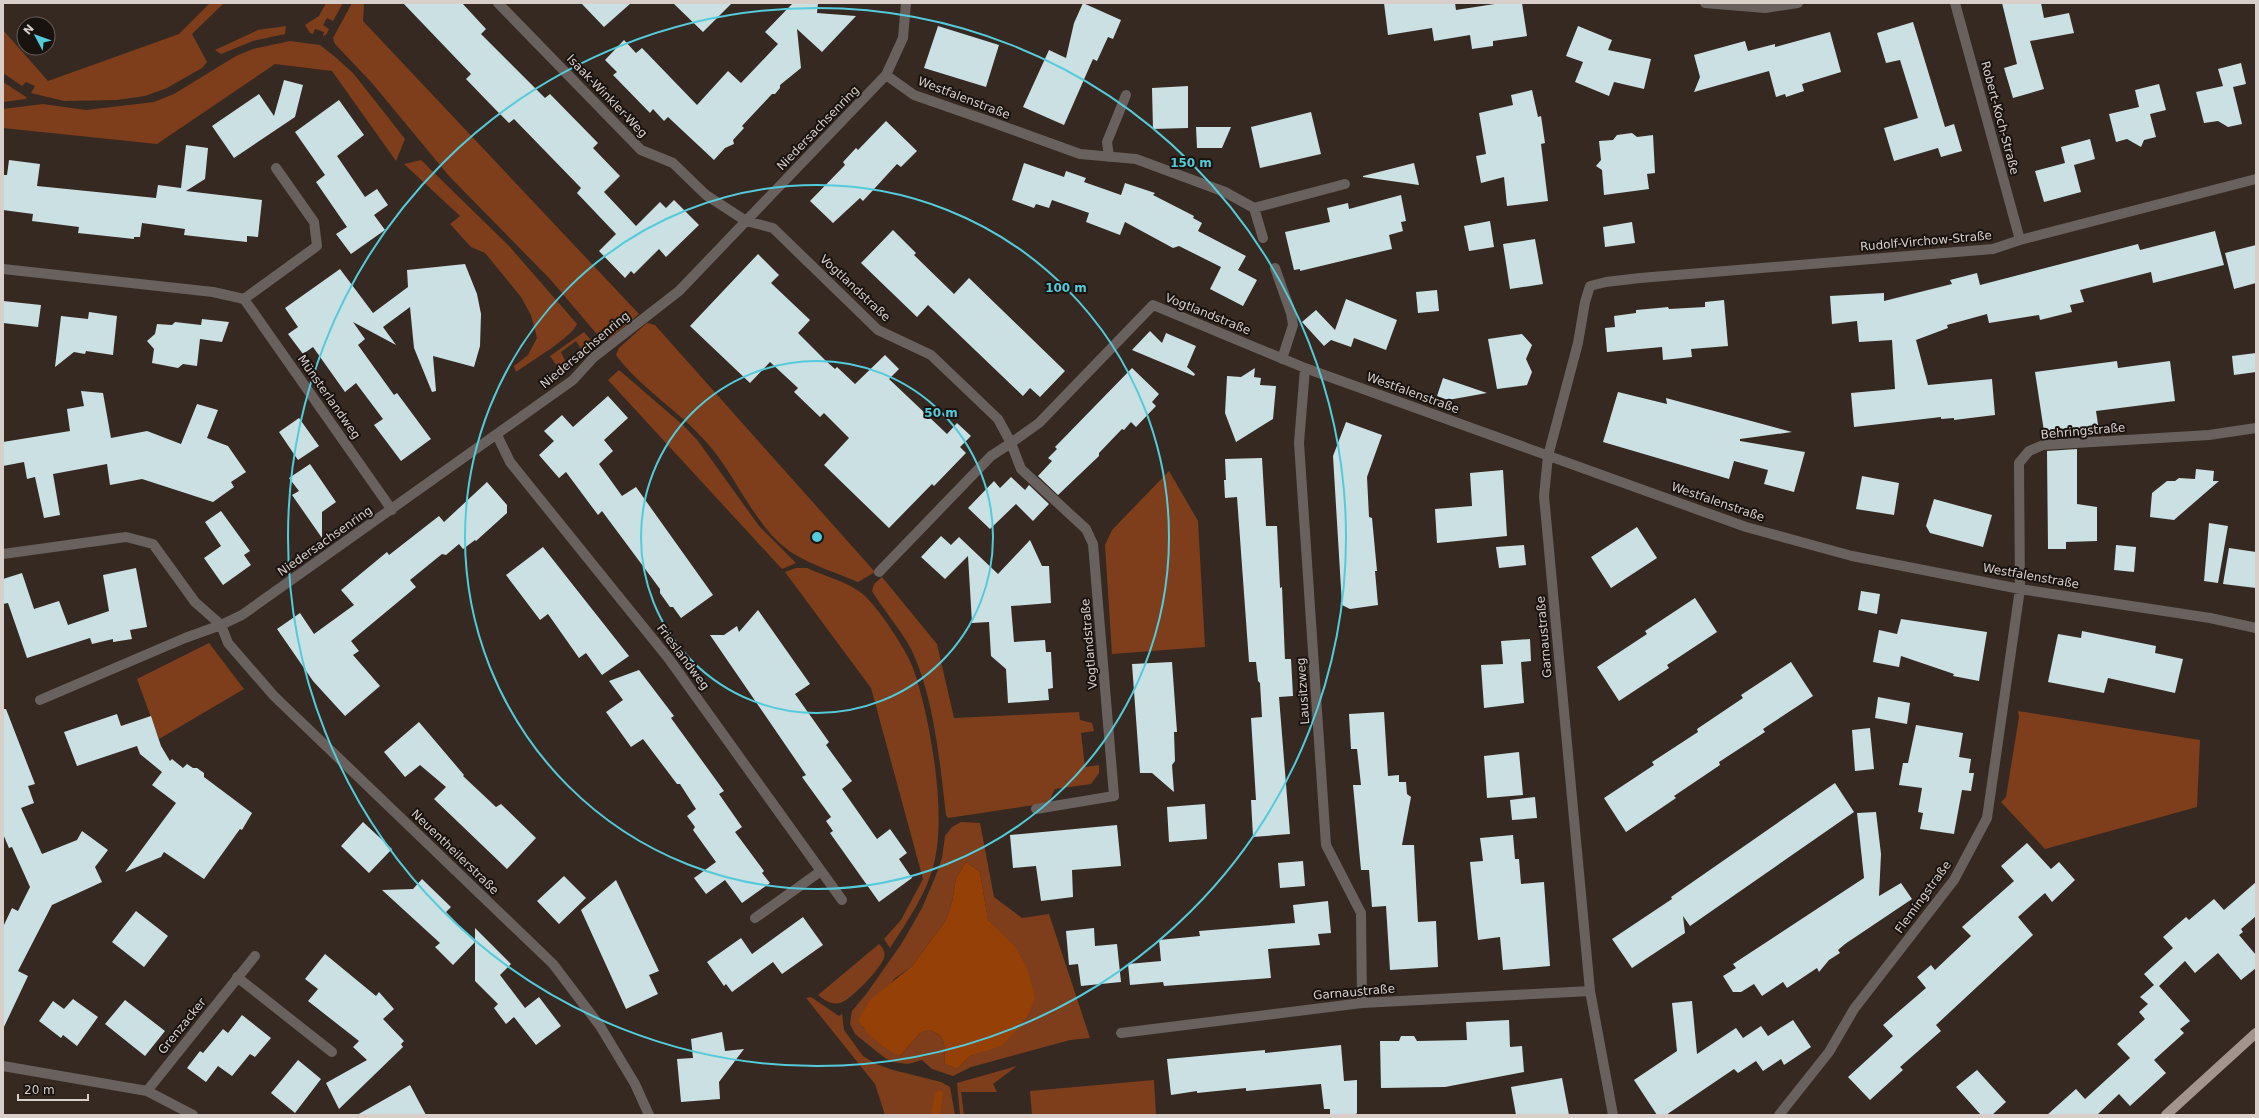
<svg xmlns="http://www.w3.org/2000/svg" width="2259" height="1118" viewBox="0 0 2259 1118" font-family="'DejaVu Sans',sans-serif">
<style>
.green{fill:#7e3e1b;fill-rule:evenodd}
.water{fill:#944006}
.building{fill:#cbe0e3}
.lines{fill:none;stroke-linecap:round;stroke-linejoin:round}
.minor{stroke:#68615e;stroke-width:10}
.major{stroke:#a3958e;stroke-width:10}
.ring{fill:none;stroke:#53cbdb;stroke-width:2}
.labels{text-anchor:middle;stroke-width:4;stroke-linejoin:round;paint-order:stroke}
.street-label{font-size:12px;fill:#d8cfcb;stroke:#191310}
.centre{fill:#53cbdb;stroke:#191310;stroke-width:2}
.ring-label{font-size:12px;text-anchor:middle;font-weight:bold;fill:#53cbdb;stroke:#191310;stroke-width:4;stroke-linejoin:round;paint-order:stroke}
</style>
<rect width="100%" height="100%" fill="#362922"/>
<path class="green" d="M210,3H224L192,34L207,62L202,68L167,88L145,96L117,100L64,101L31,93L35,86L26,82L22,86L3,73V30L48,81L179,34Z
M326,3H343L333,21L327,18L323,25L329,29L326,35L323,36L324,32L315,29L313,34L310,33L305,25L319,16Z
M352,3H364L363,21L639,314L609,339H601L550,279L449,176L372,83L335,44L333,38Z
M286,26L285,34L253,41L221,54L215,50L258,30Z
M290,41L320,45L334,56L353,73L405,139L396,161L332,71L275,64L157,144L3,128V109L43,104L86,110L154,102L174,94L236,56L253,49Z
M3,82L26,97V99L3,102Z
M421,160L509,246L577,324C572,337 530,362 516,372L514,366L528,355L537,338L531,315L521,297L485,253L471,247L450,224L460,216L404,164Z
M647,323L655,325L875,572L858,582C837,573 814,566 794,554C755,529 738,478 708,444C680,411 642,390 616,355L619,348Z
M584,332L595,345L593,351L583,352L576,341L561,352L566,363L557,366L550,356Z
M619,370L684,426L698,441L759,526L796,563L782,569L608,380Z
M1169,471L1198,521L1205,647L1112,654L1105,545L1112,530Z
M796,568H807C824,576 849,582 864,595C879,609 906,649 913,668C930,716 946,810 935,859C928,892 908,920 890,948L884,939L901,920L923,879L871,688L785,572Z
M882,577L937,644L954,718L1079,712L1080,720L1092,723L1094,731L1081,733L1085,767L1099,765V773L1091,784L1055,789L1048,803L948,818L946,815C940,764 934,696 911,649C900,628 884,611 872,591L874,584Z
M209,643L244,689L159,739L137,679Z
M2018,711L2200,740L2197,807L2045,849L2001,802L2006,797L2019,717Z
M961,822L980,823L994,897L1022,918L1049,914L1090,1038L1070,1040L971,1067L953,1076L932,1069L922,1060L908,1064L893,1062L885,1058L855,1034L850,1024L851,1017L852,1011L867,993L902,943L922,908L936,875L942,858L945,836L952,827ZM966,862L980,872L988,920L995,928L984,1051L970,1056L957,1069L945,1064C944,1047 948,1036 929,1030L920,1033L900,1056L862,1027L894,979L912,966L946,920L952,902L956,878Z
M879,944C883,948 886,953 884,958C880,969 851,1000 840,1003C831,1005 824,1000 818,995Z
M811,997L839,1016L842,1014L844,1030L863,1056L876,1064L893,1070L941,1082L950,1087L955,1115H885L875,1084L806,998Z
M1017,1066L993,1084L997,1092H961L964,1115H960L957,1083Z
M1154,1080L1156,1115H1032L1030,1091Z"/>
<path class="water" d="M966,862L980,872L988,920L1015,947L1027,968L1035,998L1029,1013L1014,1033L1001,1046L970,1056L957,1069L945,1064C944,1047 948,1036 929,1030L920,1033L900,1056C884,1049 867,1035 858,1020L870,1000L912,966L946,920L952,902L956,878Z
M939,1090L943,1092L940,1115H931L935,1094Z"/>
<path class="building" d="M403,3H462L486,29L481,34L545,98L550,94L598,143L593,148L620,176L604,192L636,226L660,202L666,208L674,200L699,225L666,257L659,249L634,274L631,271L625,278L599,251L616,234L577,193L581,188L514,119L509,123L494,108L466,79L471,74Z
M581,3H631L604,27Z
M673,3H732L703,32Z
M793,3H818L817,13L856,16L822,52L797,29L801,68L780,85V88L775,94H772L742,126L744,128L733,140L734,144L725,148L714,160L668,117L664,121L653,109L650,113L613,75L617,72L605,60L624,40L636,53L642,48L697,105L728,71L741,83L760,63L778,44L765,32Z
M1083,3L1121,20L1113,39L1108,37L1097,61L1093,59L1064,125L1023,107L1049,50L1066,58L1074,23Z
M1384,3H1455L1456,10L1501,3H1522L1527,36L1493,41V46L1472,49L1470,35L1434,41L1432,28L1388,35Z
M2002,3H2041L2044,18L2069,13L2074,33L2030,41L2044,89L2013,98L2004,68L2017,64Z
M1913,22L1945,127L1954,124L1962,151L1941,157L1938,148L1894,161L1884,128L1918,118L1900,60L1886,63L1877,33Z
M938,26L999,45L986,87L924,68Z
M1578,26L1612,40L1608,50L1651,59L1644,89L1614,82L1609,96L1575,82L1583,62L1566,56Z
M1830,32L1841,72L1802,84L1804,91L1786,97L1785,94L1776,97L1769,71L1694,92L1700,77L1694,55L1745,41L1748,51L1775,44V47Z
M2241,63L2246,84L2233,87L2242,124L2228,127L2218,121L2204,123L2196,92L2223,86L2218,69Z
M284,80L303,85L295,117L234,158L212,126L259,94L274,116Z
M2159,84L2166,110L2150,114L2156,137L2144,140L2141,147L2127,139L2116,142L2109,114L2139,107L2135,90Z
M1188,86V128L1153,129L1152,88Z
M1532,90L1538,117L1541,116L1545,143L1541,144L1548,201L1507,206L1504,177L1481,183L1476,156L1486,154L1479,113L1513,105L1511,95Z
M339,100L364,135L337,156L365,197L377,189L388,205L374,215L385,230L351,254L336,234L347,227L316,182L325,175L295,132Z
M1311,112L1321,154L1260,168L1251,127Z
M886,121L917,151L901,167L897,164L863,201L860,198L833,223L810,201L845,165L843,162L856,148L858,150Z
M1196,127H1231L1222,148H1197Z
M1632,133L1637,137L1653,135L1655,173L1647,174L1649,189L1604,195L1602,170L1596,166L1601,160L1599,141L1613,140L1617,135Z
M2090,139L2095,159L2074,165L2081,192L2044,202L2035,171L2065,163L2061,147Z
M186,145L208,148L205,179L186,191L262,200L258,237L247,236V242L210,238L184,235L185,229L142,223L140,237H134V239L78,233L79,227L32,221L33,214L3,210V175H7L9,160L40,164L37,186L156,198L158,185L181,188Z
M1024,163L1064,177L1066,171L1086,178L1084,182L1121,195L1125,183L1155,193L1153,195L1194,216L1193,218L1202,223L1198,231L1246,256L1238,270L1257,280L1243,306L1210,289L1221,267L1179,246L1173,248L1125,222L1120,235L1086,222L1089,213L1052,200L1049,208L1036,204L1034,208L1012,200Z
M1414,163L1419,185L1363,177V176Z
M1401,195L1406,221L1401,222L1403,231L1389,235L1392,249L1300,271V269L1294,270L1285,232L1330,222L1327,208L1348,203L1349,209Z
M1490,221L1494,247L1469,251L1464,226Z
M1632,222L1635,243L1605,247L1603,227Z
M893,230L916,253L914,255L954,294L969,278L1065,371L1040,397L1030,388L1023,396L928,305L917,317L861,263Z
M2215,231L2224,265L2153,283L2151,272L2080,290L2084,302L2070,305L2072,312L2040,320L2039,315L1989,323L1987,314L1947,325L1948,328L1916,340L1928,385L1992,379L1995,415L1954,420V418L1941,419V417L1854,427L1851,393L1895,389L1892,340L1859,342L1857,321L1832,324L1830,296L1884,293V301L1952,284L1950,280L1977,273L1980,285L2138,244L2140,250Z
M1535,239L1543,284L1510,289L1503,244Z
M2256,245V283L2234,289L2225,253Z
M758,254L779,275L771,283L810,320L798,333L827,362L835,369L837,367L855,384L885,355L899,369L889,379L947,434L957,423L971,436L960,447L966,453L934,486L932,484L889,528L824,465L849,438L824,413L820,417L794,392L798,388L770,362L750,383L690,326Z
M465,264L477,294L481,314L480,346L474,367L433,356L436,391L432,392L414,348L410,307L383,327L396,345L353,322L365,339L358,345L394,395L397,393L431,439L401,461L374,425L383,419L356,383L345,392L313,347L303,354L288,334L298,327L285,308L340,269L373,313L408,287L407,270Z
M1437,290L1439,311L1418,313L1416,292Z
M1346,299L1397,320L1386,350L1354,338L1351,347L1331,340L1324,346L1302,322L1316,310L1335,330Z
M1724,300L1728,346L1691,349L1692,357L1663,360L1662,347L1607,352L1605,328L1615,327L1614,316L1636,313V310L1658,308L1668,307L1669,309L1705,307V302Z
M3,301L41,305L38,327L3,323Z
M89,312L117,316L113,355L86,351L85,354L74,352L55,367L61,316L88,319Z
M202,319L229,322L222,342L200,339L197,366L183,364L178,368L152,363L154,349L147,341L155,334L157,324L172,325L175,322L201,325Z
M1150,331L1162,343L1166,333L1196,346L1187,367L1195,374L1194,376L1132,350Z
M1522,334L1532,345L1526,359L1532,372L1527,385L1497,389L1488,339Z
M2256,353V372L2234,375L2232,356Z
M2117,361L2118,368L2170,361L2175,401L2096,411L2099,431L2077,435V436L2045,438L2035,372Z
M1132,368L1159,394L1152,402L1156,406L1136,427L1131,422L1124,430L1122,429L1099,453V456L1058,495L1038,476L1052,461L1048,458L1057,449L1055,447Z
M1255,368L1254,377L1261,378L1260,385L1276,386L1273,419L1236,442L1225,413L1227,376L1241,377Z
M1443,378L1487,393L1448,400L1437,396Z
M81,391L103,393L111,438L147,431L181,444L197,404L218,410L207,438L228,446L246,472L231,482L234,487L213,502L142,479L110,485L107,464L53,474L60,515L44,518L35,477L27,479L24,462L3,466V442L70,431L67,409L84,406Z
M1618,392L1667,404L1666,398L1792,432L1740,439V441L1805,452L1794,492L1764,484L1768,470L1734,461L1729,479L1603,442Z
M608,396L628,418L604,440L613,451L599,464L622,496L636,487L713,595L681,618L673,607H670L660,593V589L602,511L598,515L566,472L559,478L539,455L554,441L544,431L562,415L573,427Z
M299,418L319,446L298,460L279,432Z
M1346,422L1382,435L1367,477L1369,517L1372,518L1377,571H1375L1378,605L1350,609L1342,605L1333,456Z
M2077,449V504L2097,507V541L2066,542V549H2048L2047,451Z
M1262,458L1266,526H1277L1280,588L1282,587L1285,659H1291L1293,696L1279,697L1290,834L1253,837L1251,800H1256L1251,718L1262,717L1260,683L1258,681L1256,662H1249L1237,497L1225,498L1224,480H1226L1225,459Z
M310,464L336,502L322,512V538L292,495L299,491L289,478Z
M2196,469L2214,471L2213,481H2219L2174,520L2150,517L2152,493L2167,481H2175L2179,478L2195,479Z
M1503,470L1507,536L1437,543L1435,509L1472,506L1470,473Z
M1862,476L1899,483L1894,515L1856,509Z
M1011,477L1025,490L1029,485L1049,504L1033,521L1016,504L990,529L968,508L994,481L1000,488Z
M487,482L507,505V513L476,541L475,540L463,549L459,544L446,555L442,554L410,580L416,587L351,641L359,651L353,655L380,686L345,716L313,681L277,629L300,613L314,634L354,605L341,590L387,552L389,555L439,516L444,522Z
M1934,499L1992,515L1983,547L1930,533L1926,526Z
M221,511L250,551L244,555L251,565L223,585L204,558L221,546L205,522Z
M2209,523L2228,526L2218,583L2204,581Z
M1637,527L1657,558L1611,588L1591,557Z
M941,536L951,545L959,537L998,574L1030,540L1042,566H1049L1051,603L1011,606L1014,642L1045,640L1046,652H1051L1053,688L1048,689L1049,700L1008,703L1006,669L991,656L989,622L972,623L968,556L945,579L921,557Z
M1524,545L1526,565L1499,568L1496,547Z
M2116,545L2136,547L2134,572L2114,570Z
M543,547L629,656L602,675L586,653L579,658L548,614L540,620L506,575Z
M2229,548L2256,552V588L2223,584Z
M136,568L147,627L130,630L132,639L113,642V639L92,644L90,638L27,658L8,603L3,604V579L22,573L34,609L59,601L68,625L109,611L103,575Z
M1861,591L1880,594L1877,614L1858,610Z
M1695,598L1717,632L1667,665L1669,668L1619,701L1597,667L1647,634L1645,631Z
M758,610L810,684L795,694L829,742L826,745L852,781L842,789L877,839L890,829L907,853L899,859L912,878L879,902L830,833L833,831L826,821L831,817L802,777L806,775L710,635H724L737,626L739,632Z
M1901,619L1987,632L1979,681L1953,676L1954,674L1901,656L1899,667L1873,662L1879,630L1897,634Z
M2082,631L2156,646L2155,653L2183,659L2175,693L2108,678L2104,693L2048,682L2058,634L2081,638Z
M1530,639L1531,661L1521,662L1524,703L1484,708L1481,665L1503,664L1501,641Z
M1172,662L1177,732H1174L1175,761L1172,765L1174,792L1152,773H1140L1132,664Z
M1791,662L1813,696L1763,729L1765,732L1719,762L1720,765L1674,796L1676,798L1626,832L1604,798L1654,765L1652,762L1698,732L1697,729L1743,698L1741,695Z
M639,670L674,716L671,718L724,791L719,794L742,827L735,832L764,871L762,873L770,883L742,903L725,880L706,894L694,878L716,862L693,830L695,827L687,816L696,809L680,784H677L643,739L631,747L606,712L623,700L609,681Z
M1878,697L1910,703L1907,724L1875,718Z
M3,709H6L35,784L28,786L34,803L21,808L42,854L77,840L82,831L108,850L95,867L102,882L52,905L18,971L28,976L3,1029V927L12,908L18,911L30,887L12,847L9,848L3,834Z
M1384,712L1388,776L1399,775V782H1406L1407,794L1411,797L1402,845H1414L1418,922L1436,921L1438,967L1390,970L1386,906L1372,907L1369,870H1361L1353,785H1361L1357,749H1351L1349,714Z
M117,714L121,726L151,716L161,746L170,761L172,759L183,768L187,764L193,768H197L204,773V777L252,813L242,830L240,829L204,879L164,852L161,857L125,872L176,803L152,785L162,772L140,754L137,746L77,766L64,732Z
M419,722L464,775L463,776L496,807L501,804L536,838L507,869L434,799L446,787L420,765L405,777L384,752Z
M1916,725L1963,733L1959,757L1971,759L1969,773H1974L1971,791L1962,790L1954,834L1920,829L1923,813L1918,812L1922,788L1899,785L1903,763H1908Z
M1870,728L1874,769L1855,771L1852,730Z
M1519,752L1523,795L1487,798L1484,756Z
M1835,783L1854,812L1690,926L1683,916L1685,933L1632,968L1612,939L1672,899L1671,897Z
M1535,797L1537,818L1512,820L1510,800Z
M1205,804L1207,839L1169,842L1167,807Z
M1876,812L1881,854L1879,896L1901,883L1912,899L1845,944L1838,950L1840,953L1829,960L1819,972L1817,968L1787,988L1783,982L1762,996L1754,984L1741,992H1733L1723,976L1736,968L1733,964L1864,878L1857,813Z
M363,822L392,849L369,873L341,846Z
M1117,825L1121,866L1072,870L1073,897L1041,901L1036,866L1013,868L1010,835Z
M1513,835L1515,859H1519L1521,884L1544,882L1550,966L1503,970L1500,937L1478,940L1470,862L1483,861L1480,838Z
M2027,843L2051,869L2059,862L2075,880L2052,902L2045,893L2018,917L2033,935L1936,1025L1941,1031L1900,1067L1903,1070L1870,1100L1848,1077L1893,1036L1883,1025L1926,988L1917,977L1931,965L1935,970L1971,936L1962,927L2014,881L2001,866Z
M1303,861L1305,886L1280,888L1278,863Z
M564,876L586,898L559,924L537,901Z
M422,879L451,907L446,912L475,942L453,965L435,947L440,943L382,890L413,889Z
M616,880L659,971L649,975L658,994L626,1009L581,910Z
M2256,882V916L2241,929L2243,932L2239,935L2256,955V968L2241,980L2218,953L2195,973L2185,961L2159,986L2190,1021L2180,1029L2184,1033L2154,1060L2166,1073L2130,1106L2119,1094L2098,1114L2099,1115H2047L2076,1089L2085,1099L2130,1058L2117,1044L2145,1019L2139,1012L2148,1004L2140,997L2154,985L2144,974L2173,948L2163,937L2186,917L2189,920L2214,899L2224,910Z
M1328,901L1331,933L1318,934L1320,945L1268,949L1271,978L1164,986L1163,982L1130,985L1128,964L1161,961L1159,940L1200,936L1199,931L1295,923L1293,905Z
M136,911L168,936L144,967L112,942Z
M803,917L823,945L782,974L773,962L732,992L726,984L724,986L707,962L741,938L752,954Z
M475,928L511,964L500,975L525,1008L539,997L561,1026L536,1045L514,1017L506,1024L494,1008L498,1004L475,981Z
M1094,928L1095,946L1117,944L1121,982L1081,986L1078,964L1069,965L1066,931Z
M325,954L376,996L379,992L394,1009L383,1019L404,1041L401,1044L403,1047L339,1109L326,1083L367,1060L353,1047L359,1041L308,1001L318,989L305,979Z
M73,999L98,1017L77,1046L63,1035L61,1038L39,1021L53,1001L64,1009Z
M125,1000L165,1031L145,1056L105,1024Z
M1692,1001L1697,1054L1736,1028L1743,1038L1761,1026L1768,1036L1793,1020L1811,1047L1784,1065L1781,1059L1763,1071L1756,1061L1738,1073L1734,1069L1666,1115H1657L1634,1080L1677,1051L1672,1003Z
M242,1015L271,1038L255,1057L250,1054L232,1076L218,1066L206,1082L187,1068L200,1051L203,1053L223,1029L228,1033Z
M1509,1020L1510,1047L1522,1046L1524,1072L1445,1087L1381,1088L1380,1041H1399L1401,1036H1414L1417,1041L1467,1040L1466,1022Z
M722,1032L725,1051L744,1049L719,1082L720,1099L681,1102L677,1059L693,1058L691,1039Z
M1341,1045L1344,1081L1357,1080V1113L1355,1115H1330V1109H1324L1321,1084L1246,1091V1088L1197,1093V1091L1171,1095L1167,1059L1265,1050V1053Z
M298,1060L321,1079L295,1113L271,1093Z
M1977,1070L2006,1102L1992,1115H1981L1956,1087Z
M1562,1078L1569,1115H1516L1511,1087Z
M410,1085L426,1115H357Z"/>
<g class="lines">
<path class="minor" d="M498,3L641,150L673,163L706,195L746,221L773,228L878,330L931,355L998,419L1011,443L1039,423L1153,305L1305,368L1746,527L1852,556L2020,589L2210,618L2256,628
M1705,3L1765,8L1798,3
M1955,3L2020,240
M886,75L914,95L983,119L1080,154L1136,159L1225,192L1254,208L1263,238
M1109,157L1107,142L1126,95
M1254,208L1345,184
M1275,268L1291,313L1293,325L1282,359
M3,269L213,292L244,299L392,510
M244,299L317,246L314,222L276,168
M1305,368L1299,443L1326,845L1361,913L1362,1003
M497,435L510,462L669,659L842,900
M3,554L126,537L153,544L195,602L221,625L242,615L573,380L594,357L679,291L886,75L903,38L906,3
M879,572L991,456L1011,443L1021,469L1086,529L1093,544L1114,796L1036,809
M40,700L185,638L221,625L228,643L274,696L553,964L600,1026L635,1084L649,1115
M755,918L821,871
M237,977L332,1052
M1121,1033L1362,1003L1590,991
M3,1066L147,1091L193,1115
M147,1091L255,956
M1613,1115L1590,991L1544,496L1548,456L1578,343L1585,302L1590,286L1606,282L1640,278L1993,249L2020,240L2256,179
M1779,1115L1829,1052L1854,1009L1954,880L1987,818L2020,589L2019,463L2029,451L2043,445L2209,435L2256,428"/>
<path class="major" d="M2166,1115L2256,1033"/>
</g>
<g class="ring">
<circle cx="817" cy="537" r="176"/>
<circle cx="817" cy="537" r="352"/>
<circle cx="817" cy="537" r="529"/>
</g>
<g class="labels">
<g class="street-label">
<text transform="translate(607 96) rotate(46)" y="4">Isaak-Winkler-Weg</text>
<text transform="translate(964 98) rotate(21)" y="4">Westfalenstraße</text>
<text transform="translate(2000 118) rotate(75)" y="4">Robert-Koch-Straße</text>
<text transform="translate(818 128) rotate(-46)" y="4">Niedersachsenring</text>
<text transform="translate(1926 241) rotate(-5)" y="4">Rudolf-Virchow-Straße</text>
<text transform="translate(855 288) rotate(43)" y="4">Vogtlandstraße</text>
<text transform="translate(1208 314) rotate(22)" y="4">Vogtlandstraße</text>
<text transform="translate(585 350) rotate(-40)" y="4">Niedersachsenring</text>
<text transform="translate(1413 393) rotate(20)" y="4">Westfalenstraße</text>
<text transform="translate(329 397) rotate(55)" y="4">Münsterlandweg</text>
<text transform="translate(2083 431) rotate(-5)" y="4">Behringstraße</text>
<text transform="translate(1718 502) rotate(19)" y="4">Westfalenstraße</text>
<text transform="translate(325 541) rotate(-35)" y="4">Niedersachsenring</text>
<text transform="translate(2031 576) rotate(10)" y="4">Westfalenstraße</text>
<text transform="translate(1544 637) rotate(-95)" y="4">Garnaustraße</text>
<text transform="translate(1089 644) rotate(-95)" y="4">Vogtlandstraße</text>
<text transform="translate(683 657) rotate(53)" y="4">Frieslandweg</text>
<text transform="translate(1303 691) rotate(-94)" y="4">Lausitzweg</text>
<text transform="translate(455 852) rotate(44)" y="4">Neuentheilerstraße</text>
<text transform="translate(1923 897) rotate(-54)" y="4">Flemingstraße</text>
<text transform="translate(1354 992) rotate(-5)" y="4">Garnaustraße</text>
<text transform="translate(182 1026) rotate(-51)" y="4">Grenzacker</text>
</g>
</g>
<circle cx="817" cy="537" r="6" class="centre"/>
<g class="ring-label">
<text x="1191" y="167">150 m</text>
<text x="1066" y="292">100 m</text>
<text x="941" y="417">50 m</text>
</g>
<rect width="2259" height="1118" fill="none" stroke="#d8cfcb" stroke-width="8"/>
<g transform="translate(36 36) rotate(311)"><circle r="19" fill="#191310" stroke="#655e5b"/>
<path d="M0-3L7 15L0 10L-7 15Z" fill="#53cbdb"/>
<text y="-6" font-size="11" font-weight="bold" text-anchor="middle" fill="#d8cfcb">N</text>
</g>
<path d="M18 1094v6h70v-6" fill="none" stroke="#d8cfcb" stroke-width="2"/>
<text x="24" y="1094" font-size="12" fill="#d8cfcb" stroke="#191310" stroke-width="3" paint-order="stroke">20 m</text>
</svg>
